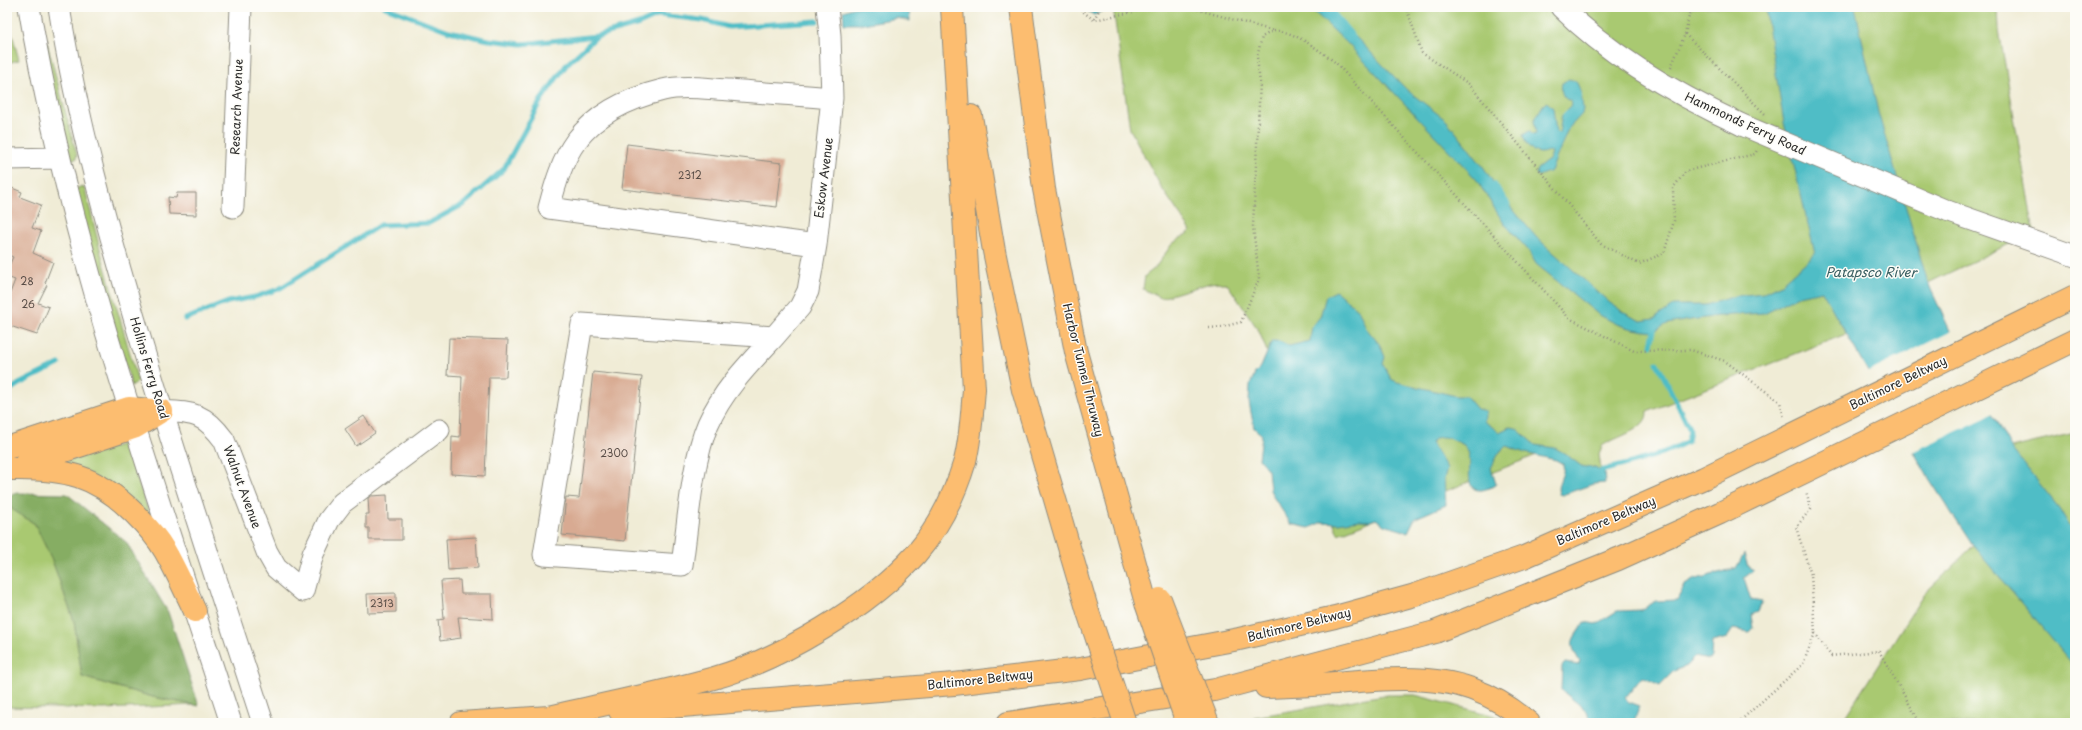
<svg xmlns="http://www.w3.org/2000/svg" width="2082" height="730" viewBox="0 0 2082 730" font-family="'Playpen Sans',sans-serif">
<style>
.green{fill:#a9c971;stroke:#6a7a4e}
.forest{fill:#86ad63;stroke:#586c47}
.water{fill:#4fbdc6;stroke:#3d7478}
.pier{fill:#f0ecd6}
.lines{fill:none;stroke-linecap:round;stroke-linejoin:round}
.stream{stroke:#4fbdc6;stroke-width:5}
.building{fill:#d8aa92}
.minor-casing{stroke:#8e8c80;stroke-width:23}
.highway-casing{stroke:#8e8c80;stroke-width:24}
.path{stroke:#8e8c80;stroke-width:2.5;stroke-dasharray:1 3;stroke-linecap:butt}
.minor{stroke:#fff;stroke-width:21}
.highway{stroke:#fcbd6f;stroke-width:22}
.minor-bridge-casing{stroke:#8e8c80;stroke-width:23;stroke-linecap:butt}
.highway-bridge-casing{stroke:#8e8c80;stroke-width:24;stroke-linecap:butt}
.minor-bridge{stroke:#fff;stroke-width:21}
.highway-bridge{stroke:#fcbd6f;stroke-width:22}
.labels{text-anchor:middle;stroke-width:3;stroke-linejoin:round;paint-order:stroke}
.number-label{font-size:10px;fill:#564b45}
.street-label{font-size:12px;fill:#2b2b2b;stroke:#fdfcf7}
.water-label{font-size:13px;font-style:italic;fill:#385e61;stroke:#fdfcf7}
</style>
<rect width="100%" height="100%" fill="#fdfcf7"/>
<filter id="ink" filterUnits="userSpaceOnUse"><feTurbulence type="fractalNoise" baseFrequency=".025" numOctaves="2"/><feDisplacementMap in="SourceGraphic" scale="8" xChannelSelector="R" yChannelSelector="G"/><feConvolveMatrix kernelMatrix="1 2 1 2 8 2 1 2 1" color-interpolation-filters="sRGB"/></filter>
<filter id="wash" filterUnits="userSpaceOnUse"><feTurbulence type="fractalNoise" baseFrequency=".012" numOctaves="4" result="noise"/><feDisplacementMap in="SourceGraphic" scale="16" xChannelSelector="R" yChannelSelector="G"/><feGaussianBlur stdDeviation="0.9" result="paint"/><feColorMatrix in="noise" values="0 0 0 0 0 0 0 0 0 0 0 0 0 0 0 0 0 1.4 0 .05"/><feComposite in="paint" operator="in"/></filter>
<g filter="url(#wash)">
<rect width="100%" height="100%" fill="#f0ecd6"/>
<path class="green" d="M1113,7H1998L1999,30L2034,232L1928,283L1846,334L1647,412C1648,430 1615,437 1602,446L1599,454L1601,471L1595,467L1584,469L1554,448L1338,534L1259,331L1228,285L1218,282L1210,283L1161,298L1143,289L1145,276L1155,268L1172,244L1191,231L1161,187L1130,129Z
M7,15L19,60L7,63Z
M47,43L77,155L76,159L68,160L43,44Z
M82,186L85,189L101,253L138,381L132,387L74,190Z
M2075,433V723H1841L1924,594L1973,546L2011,448Z
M123,444L126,446L151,518L64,462Z
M7,506L35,524L52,560L74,621L82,677L153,697L194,705L103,709L7,707Z
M1384,695H1415L1499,717L1498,723H1257L1254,717Z"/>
<path class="forest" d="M17,493L67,494L126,542L168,612L199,706L153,697L82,677L74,621L52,560L35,524L7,506V496Z"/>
<path class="water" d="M855,7H909L910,21L897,18L863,24H844L843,11Z
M1081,7H1111L1094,15Z
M1309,7H1327L1407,90L1447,121L1484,168L1505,200L1536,237L1610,303L1628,315L1641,321L1654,319L1674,305H1706L1735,296L1763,293L1781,284L1815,254L1784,123L1765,7H1855L1878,112L1928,283L1970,374L2011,448L2059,508L2075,535V672L2070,661L1973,546L1928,477L1822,291L1798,296L1764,313L1718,316L1684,321L1667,324L1653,332L1633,329L1617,324L1599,315L1536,264L1528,250L1503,222L1476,179L1347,43Z
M1569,79L1576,81L1581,92L1583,109L1582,114L1568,129L1551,171L1538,176L1536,174L1537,169L1550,159L1552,152C1548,150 1545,153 1540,153C1532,153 1524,142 1523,135L1529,131L1533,135L1536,134L1534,121L1543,105L1547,102L1553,108L1556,132L1559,133L1562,115L1572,105L1571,102C1563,98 1560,93 1562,83Z
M1336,291L1359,311L1366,328L1380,345L1385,357L1383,364L1391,379L1397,382L1456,396H1466L1477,409L1486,411L1484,421L1499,432L1510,427L1516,428L1535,445L1555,448L1564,453L1584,468L1595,467L1604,472L1605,483L1593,484L1562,495L1559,494C1555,483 1566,475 1563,464L1556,460L1525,453L1506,446L1499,453L1491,468L1496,484C1493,487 1487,489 1482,490C1463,492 1472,467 1469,456C1469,452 1466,448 1464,445C1454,440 1439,431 1431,443L1447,468L1444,479L1446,505L1418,517L1414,520L1408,532L1384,525L1376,519L1370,521L1360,520L1338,523L1322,522L1309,528L1291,524L1274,498L1270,490L1268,470L1259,459L1262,435L1254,428L1249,402L1250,385L1255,373L1261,367L1272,341H1279L1289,346L1310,341L1312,326L1320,317L1326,296Z
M1744,554L1748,567L1754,570L1744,578L1751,600L1762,602L1758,612L1751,615L1753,628L1749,632L1733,629L1727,638L1712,642L1711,657L1709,660L1695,657L1686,666L1674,671L1660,685L1642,677L1625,698L1629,702L1640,706L1634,721L1635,723H1590L1587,711L1561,690L1562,666L1565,663L1578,665L1580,662C1567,640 1573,641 1584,622L1596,624L1617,611L1641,610L1656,601L1677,600L1685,585L1693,580L1736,568Z"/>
<path class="pier" d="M1952,331L1971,373L1994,414L1912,452L1866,373Z"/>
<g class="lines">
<path class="stream" d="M298,7H318
M385,7L449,31L489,40L522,44L597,36L639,24L659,15L702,20L729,27L817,21
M1326,7L1331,10L1351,34
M1494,184L1508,204
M185,319L228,302L255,297L279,289L380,225L429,223L464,204L504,169L541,100L567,64L597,36
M1651,345L1655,326
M7,392L19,384L59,364
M1601,471C1630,463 1662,456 1688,441L1690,430L1657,363"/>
</g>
<g id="blocks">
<path class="building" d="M627,144L782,163L777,207L622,189Z
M7,186L22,192L20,197L41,205L32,228L41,231L33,253L53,262L45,283L47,285L38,303L49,307L37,335L7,325V301L15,280L7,277V270L13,257L7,254Z
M177,193H196V215L169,214L168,197L176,198Z
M449,338L508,340L506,377H489L485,476L451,474L452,436L460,437L462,376L447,375Z
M593,372L642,377L625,541L562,535L566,497L579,498Z
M364,416L375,433L356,446L345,429Z
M387,495L388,519H402V540H369V528H366V514H369L368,498L371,496Z
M476,537L478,568L448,570L446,539Z
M460,580L461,594H492L493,619L458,617L461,638L440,641L438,620L444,619L441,581Z
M396,593V612L368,613L367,594Z"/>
</g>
</g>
<g filter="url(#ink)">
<use href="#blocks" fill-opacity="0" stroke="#8e8c80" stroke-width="1"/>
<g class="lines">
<defs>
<path id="minor" d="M29,7C70,251 155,488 231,723
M59,7C77,120 108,231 141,341C179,469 222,596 263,723
M1561,7C1612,58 1677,95 1742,125
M7,159L59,158
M233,207L241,7
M1947,211L2075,256
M816,245L549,208C555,185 562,160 576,141C597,113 630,98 663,90C684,85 708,89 730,90C764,93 798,95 832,98
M582,324L774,337C749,364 723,390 708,424C692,461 688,523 682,565L544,555Z
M774,337L800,307L808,291L816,245L832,98L830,35L827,7
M162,411C194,413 204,413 224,440L267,552L276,568L303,591L313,554L329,520L342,503L439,430"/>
<path id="highway" d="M1021,7L1044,189L1076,352L1146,603
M971,116L994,251L1023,390L1088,612
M1940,406L2075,340
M7,448L129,408L162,411
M25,464L136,427L162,411
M12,469C64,468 96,475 134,513C145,524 157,537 165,551C176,570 185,591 195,611
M1266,687C1285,686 1305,686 1324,684C1370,680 1428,673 1472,689C1494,697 1512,708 1529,723
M620,711L954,684L1080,669L1239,639L1335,617L1415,595
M549,717C604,704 660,693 714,678C781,659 870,606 916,554C939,527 955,494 965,461C971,437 972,413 974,389L952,7
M461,723L564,716
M1008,723L1215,690L1435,632"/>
</defs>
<use href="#minor" class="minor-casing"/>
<use href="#highway" class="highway-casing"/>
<path class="path" d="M1077,7L1094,20L1157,7
M1166,7L1192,8L1274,31
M1406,7L1422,53L1469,84L1601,244L1639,264L1664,253L1674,221L1673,188L1686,171L1755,154L1757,150
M1094,19L1101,7
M1685,34L1765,114
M1671,67L1685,34L1691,7
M1209,328L1222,327L1241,322L1259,279L1253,226L1260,83L1257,57L1262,37C1266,35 1271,31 1276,31C1293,30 1322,52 1336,63L1569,318L1634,351L1691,350L1725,361L1780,402L1784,418
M1815,633L1831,656L1879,651L1920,723
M1738,723L1803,664L1815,633L1811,575L1796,527L1811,509L1806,491"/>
<use href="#minor" class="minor"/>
<use href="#highway" class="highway"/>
<defs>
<path id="minor-bridge" d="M1742,125L1947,211"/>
<path id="highway-bridge" d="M1415,595L1524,557L1704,478L2075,296
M1160,599L1208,723
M1146,603L1187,723
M1088,612L1125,723
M1435,632L1618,559L1720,513L1940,406"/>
</defs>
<use href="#minor-bridge" class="minor-bridge-casing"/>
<use href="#highway-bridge" class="highway-bridge-casing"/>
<use href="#minor-bridge" class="minor-bridge"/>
<use href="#highway-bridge" class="highway-bridge"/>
</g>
</g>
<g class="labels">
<g class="number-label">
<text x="690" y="179">2312</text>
<text x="27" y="285">28</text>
<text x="28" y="308">26</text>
<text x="614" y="457">2300</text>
<text x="382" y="607">2313</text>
</g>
<g class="street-label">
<text transform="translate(237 107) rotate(-88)" y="4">Research Avenue</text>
<text transform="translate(1745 124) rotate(25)" y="4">Hammonds Ferry Road</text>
<text transform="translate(824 178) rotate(-83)" y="4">Eskow Avenue</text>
<text transform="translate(149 368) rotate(73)" y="4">Hollins Ferry Road</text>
<text transform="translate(1083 370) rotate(76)" y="4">Harbor Tunnel Thruway</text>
<text transform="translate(1898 383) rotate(-26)" y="4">Baltimore Beltway</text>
<text transform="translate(242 487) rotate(70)" y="4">Walnut Avenue</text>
<text transform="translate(1606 521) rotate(-23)" y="4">Baltimore Beltway</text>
<text transform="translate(1299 625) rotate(-14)" y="4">Baltimore Beltway</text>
<text transform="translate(980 680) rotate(-6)" y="4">Baltimore Beltway</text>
</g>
<g class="water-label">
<text x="1871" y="277">Patapsco River</text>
</g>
</g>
<rect width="2082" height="730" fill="none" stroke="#fdfcf7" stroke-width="24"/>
</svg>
